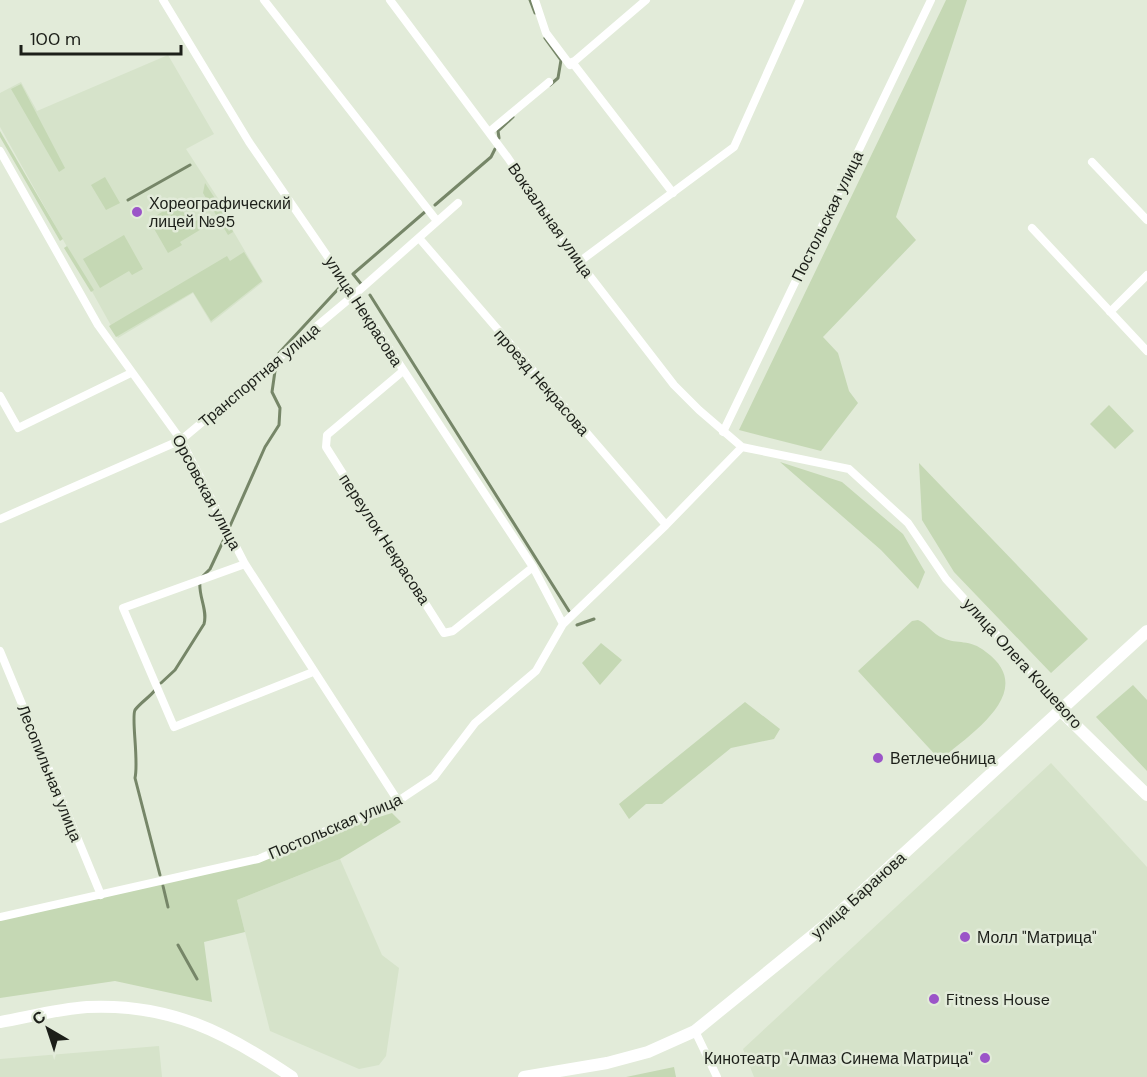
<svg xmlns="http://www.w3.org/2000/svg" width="1147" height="1077" viewBox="0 0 1147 1077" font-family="'DM Sans',sans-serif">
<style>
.built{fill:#d6e3ca}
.green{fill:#c5d8b4}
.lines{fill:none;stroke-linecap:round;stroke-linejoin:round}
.stream{stroke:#768668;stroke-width:3}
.street{stroke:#fff;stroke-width:8}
.secondary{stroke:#fff;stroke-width:12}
.poi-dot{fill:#9b54c8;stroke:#e2ebd9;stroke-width:2}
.labels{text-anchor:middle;stroke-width:5;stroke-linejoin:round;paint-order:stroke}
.poi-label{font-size:16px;fill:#1c1f19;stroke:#e2ebd9;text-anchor:start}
.street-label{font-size:16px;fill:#1c1f19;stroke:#e2ebd9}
</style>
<rect width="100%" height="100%" fill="#e2ebd9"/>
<path class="built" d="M168,55L214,134L186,149L236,226L232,229L263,282L211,323L193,293L118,338L0,127V93L21,82L37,111Z
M1051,763L1147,867V1077H754L743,1049Z
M340,859L382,955L399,968L386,1056L379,1065L359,1069L270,1031L237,900Z
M159,1046L162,1077H0V1059Z"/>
<path class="green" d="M946,0H967L896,217L916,240L823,337L838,353L849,391L858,403L821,451L739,430Z
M21,84L65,168L59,172L11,89Z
M0,131L63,239L60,241L0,137Z
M105,177L120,203L106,210L91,185Z
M205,183L227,217L222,220L229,231L232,229L233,232L228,235L203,193Z
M178,202L190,224L203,217L208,225L180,242L182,245L168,253L149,220Z
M124,235L143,269L132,275L129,271L100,288L83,259Z
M67,246L94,290L91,292L64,248Z
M244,252L262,281L211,321L193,292L116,337L109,326L227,256L230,261Z
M1109,405L1134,431L1115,449L1090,424Z
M780,462L842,482L903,534L925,572L918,589L881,550Z
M919,463L1088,639L1051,673L954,572L922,520Z
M918,620C928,624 932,634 943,638C958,645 969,638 986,652C1039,691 970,734 940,760L858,671L912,621Z
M601,643L622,660L600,685L582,663Z
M1133,685L1147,700V771L1096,717Z
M745,702L780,729L774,739L731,748L662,804H646L629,819L619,804Z
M392,813L401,822L340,859L237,900L245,932L204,942L212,1002L115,981L0,998V919L192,875Z
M674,1067L676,1077H626Z"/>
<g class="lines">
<path class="stream" d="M530,0L535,13
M545,38L561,60L558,78L550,85
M499,138L498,131L513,117
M128,200L190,165
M435,205L491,157L495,149
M362,285L353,274L426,211
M370,295L569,611
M279,353L340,287
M230,526L265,447L279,425L280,408L272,392L276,364
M203,576L210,569L226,535
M577,625L594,619
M161,683L175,670L204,624C208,610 198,596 200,581
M156,689C150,697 141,702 135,710C131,717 139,761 135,778L160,875
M163,886L168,907
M178,945L197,979"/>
<path class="street" d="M163,0L249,142L354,295L533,567L563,624
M264,0L437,221
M390,0L508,158L579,262L674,385L699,410L742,447L849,469L908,523L946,579L1046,689L1061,711
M535,0L546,33L570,65L646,0
M572,62L673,193
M489,132L549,82
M0,151L98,325L181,440L245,564L398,801
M1092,162L1147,220
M1032,228L1147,351
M419,238L666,525
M579,262L734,147L800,0
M1110,312L1147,275
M403,371L327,435L326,447L444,633L453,631L533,567
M0,396L18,428L131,373
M723,432L931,0
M0,519L181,440L354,295L458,203
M245,564L123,608L174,727L313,672
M0,651L101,895
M0,917L258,859L398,801L434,777L475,723L536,671L563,624L666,525L742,447
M695,1031L717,1077"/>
<path class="secondary" d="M1061,711L1147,795
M0,1022C28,1017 58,1009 87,1007C169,1003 226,1032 292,1077
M524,1077L607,1063L648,1052L695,1031L828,923L1147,631"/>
</g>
<g class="poi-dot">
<circle cx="137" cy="212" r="6"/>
<circle cx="878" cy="758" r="6"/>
<circle cx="965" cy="937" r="6"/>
<circle cx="934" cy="999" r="6"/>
<circle cx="985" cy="1058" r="6"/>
</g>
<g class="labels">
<g class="poi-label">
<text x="149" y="209">Хореографический<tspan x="149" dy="18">лицей №95</tspan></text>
<text x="890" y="764">Ветлечебница</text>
<text x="977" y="943">Молл "Матрица"</text>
<text x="946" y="1005">Fitness House</text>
<text x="973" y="1064" text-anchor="end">Кинотеатр "Алмаз Синема Матрица"</text>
</g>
<g class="street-label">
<text transform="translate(827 216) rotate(-64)" y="6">Постольская улица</text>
<text transform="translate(551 220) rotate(55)" y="6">Вокзальная улица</text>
<text transform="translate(364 311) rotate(57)" y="6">улица Некрасова</text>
<text transform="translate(259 375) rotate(-40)" y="6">Транспортная улица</text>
<text transform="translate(542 382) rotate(49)" y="6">проезд Некрасова</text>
<text transform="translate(207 492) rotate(62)" y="6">Орсовская улица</text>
<text transform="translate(385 539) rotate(57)" y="6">переулок Некрасова</text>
<text transform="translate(1023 663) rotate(48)" y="6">улица Олега Кошевого</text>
<text transform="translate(50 773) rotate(68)" y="6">Лесопильная улица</text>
<text transform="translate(335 826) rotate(-23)" y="6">Постольская улица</text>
<text transform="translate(858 895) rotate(-42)" y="6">улица Баранова</text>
</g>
</g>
<g transform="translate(48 1029) rotate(321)" stroke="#e2ebd9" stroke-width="4.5" paint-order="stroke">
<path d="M0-4.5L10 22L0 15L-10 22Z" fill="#1c1f19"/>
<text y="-9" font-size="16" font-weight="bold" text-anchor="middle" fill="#1c1f19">С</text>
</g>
<path d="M21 45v9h160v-9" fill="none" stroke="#1c1f19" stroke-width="3"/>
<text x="30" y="45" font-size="18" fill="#1c1f19" stroke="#e2ebd9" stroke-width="4.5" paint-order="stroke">100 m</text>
</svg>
